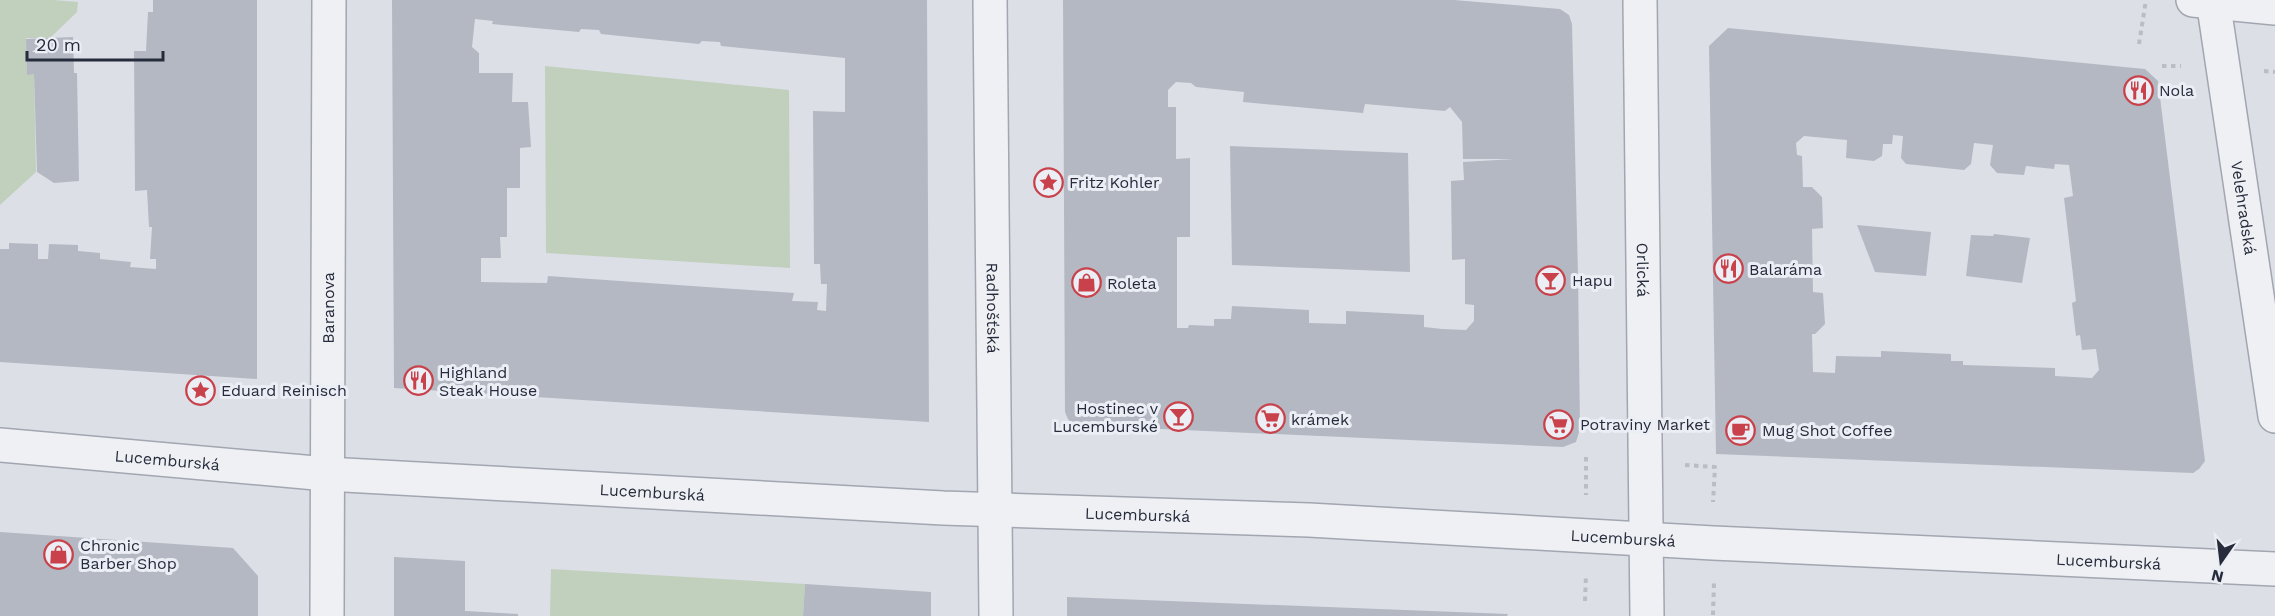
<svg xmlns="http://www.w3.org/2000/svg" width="2275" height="616" viewBox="0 0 2275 616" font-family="'Work Sans',sans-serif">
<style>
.green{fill:#c0d0bd}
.building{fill:#b4b8c2;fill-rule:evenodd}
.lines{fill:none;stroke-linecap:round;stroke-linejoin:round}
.minor-casing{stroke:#a2a6b0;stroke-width:36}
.path{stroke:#bbbdc4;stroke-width:4;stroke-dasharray:4.5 4.5;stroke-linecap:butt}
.minor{stroke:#eff0f4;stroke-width:33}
.labels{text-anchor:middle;stroke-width:6;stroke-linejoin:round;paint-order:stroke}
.poi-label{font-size:16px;fill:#262c3c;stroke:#ebeef4;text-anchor:start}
.street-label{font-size:16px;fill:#262c3c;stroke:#ebeef4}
</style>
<rect width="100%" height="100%" fill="#dcdfe6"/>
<path class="green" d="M0,0H53L78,2L77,12L50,38H26L27,74H34L36,172L0,205Z
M545,66L789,90L790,268L546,253Z
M551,569L805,584L803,616H550Z"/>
<path class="building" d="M153,0H257V379L0,362V249H9V243L38,244V259H48L49,244L78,245V251L100,253V259L131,262L130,267L156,269V259H150L152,227H149L147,190L135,191L134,51H146L148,12H153Z
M392,0H927L929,422L394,388ZM475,19L493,21L492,24L579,32L581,29L599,30L601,34L699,44L702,41L720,42L721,46L845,58V112L813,111L814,264H820L821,284H827L826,311L817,310L818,302L792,301L794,293L548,276L547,283L481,282V258H501L500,237H507V188H520V148L531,147L528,102H512L513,73H479V53L472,47Z
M1063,0H1454L1560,9L1569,15L1572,24L1578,275L1580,429L1576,442L1563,447L1073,425L1068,419L1065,412ZM1176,82L1191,83L1196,87L1244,92L1243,102L1363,113L1365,104L1445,111L1450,107L1462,122L1463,159H1514L1463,162L1464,180L1451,181L1452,260L1465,259V304L1474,305V321L1466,330L1442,329L1424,327V315L1346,311V324L1309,323V310L1232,306L1231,319H1214V326L1189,325L1188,328H1177V237H1190V158L1176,159V107H1168V90Z
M1728,28L2145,69L2158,81L2205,461L2199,469L2193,473L1716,454L1709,46ZM1893,135L1903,136L1901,158L1906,164L1964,170L1971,164L1974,143L1993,145L1990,165L1997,173L2024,175L2026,166L2054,169L2055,164L2069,165L2073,196L2064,198L2076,301L2072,303L2076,336L2080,335L2082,350L2096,349L2099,370L2092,378L2055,376V368L1963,365V361H1951V354L1881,351V357L1836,356L1835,373L1813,372L1812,334H1815L1825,324L1823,293L1813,292L1812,229L1823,228L1822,197L1812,187H1803L1802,156L1797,155L1796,143L1804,136L1847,140L1846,158L1874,161L1882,156L1883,144H1892Z
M73,37L74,73H77L79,181L54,183L37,172L34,74L27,75L26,39Z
M1230,146L1408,153L1410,272L1232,265Z
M1857,225L1931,232L1926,276L1875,272Z
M1994,234L2030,238L2022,283L1966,276L1971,235L1993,236Z
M0,532L233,548L258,576V616H0Z
M394,557L465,561V611L518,614V616H394Z
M805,584L931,592V616H803Z
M1067,597L1508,614L1507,616H1067Z"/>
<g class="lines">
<defs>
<g id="minor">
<path id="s1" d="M990,0L996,616"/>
<path id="s2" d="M1640,0L1647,616"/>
<path d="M2193,0L2275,8"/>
<path id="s3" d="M2213,0L2275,416"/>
<path id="s4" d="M0,445L327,474L943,508L1309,520L1713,543L2275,569"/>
<path id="s5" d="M327,616L329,0"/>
</g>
</defs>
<use href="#minor" class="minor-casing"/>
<path class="path" d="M2139,44L2146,0
M2162,66H2181
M2264,71L2275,72
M1586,457V495
M1685,465L1715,467L1713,502
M1585,601L1586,575
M1713,615L1714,582"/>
<use href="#minor" class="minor"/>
</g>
<defs>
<symbol id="restaurant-ring" viewBox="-11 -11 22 22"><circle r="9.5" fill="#ebeef4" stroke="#c9424b" stroke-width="1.5"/><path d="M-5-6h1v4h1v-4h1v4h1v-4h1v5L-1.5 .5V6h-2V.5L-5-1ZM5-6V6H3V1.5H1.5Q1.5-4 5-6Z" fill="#c9424b"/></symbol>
<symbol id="sight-ring" viewBox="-11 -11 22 22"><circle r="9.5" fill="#ebeef4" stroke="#c9424b" stroke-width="1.5"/><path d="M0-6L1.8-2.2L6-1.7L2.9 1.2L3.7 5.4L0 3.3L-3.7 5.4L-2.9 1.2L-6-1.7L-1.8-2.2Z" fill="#c9424b"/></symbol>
<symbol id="bar-ring" viewBox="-11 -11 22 22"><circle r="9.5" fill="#ebeef4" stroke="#c9424b" stroke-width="1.5"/><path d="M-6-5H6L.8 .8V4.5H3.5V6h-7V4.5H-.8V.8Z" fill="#c9424b"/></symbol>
<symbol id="shop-ring" viewBox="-11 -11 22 22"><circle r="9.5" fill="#ebeef4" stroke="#c9424b" stroke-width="1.5"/><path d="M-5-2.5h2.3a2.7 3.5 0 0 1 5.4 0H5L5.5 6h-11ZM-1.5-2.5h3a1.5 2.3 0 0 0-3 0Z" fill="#c9424b"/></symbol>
<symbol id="supermarket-ring" viewBox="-11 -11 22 22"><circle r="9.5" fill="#ebeef4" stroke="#c9424b" stroke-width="1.5"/><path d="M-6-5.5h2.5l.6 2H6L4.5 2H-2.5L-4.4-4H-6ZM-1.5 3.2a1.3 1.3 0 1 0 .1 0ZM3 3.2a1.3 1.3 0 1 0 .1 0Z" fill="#c9424b"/></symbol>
<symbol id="cafe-ring" viewBox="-11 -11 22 22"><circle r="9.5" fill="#ebeef4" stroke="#c9424b" stroke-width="1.5"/><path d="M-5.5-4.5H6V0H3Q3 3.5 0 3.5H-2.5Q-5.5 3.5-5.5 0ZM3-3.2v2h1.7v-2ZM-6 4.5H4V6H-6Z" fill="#c9424b"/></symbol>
</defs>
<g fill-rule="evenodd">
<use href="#restaurant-ring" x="2122" y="74" width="33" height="33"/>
<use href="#sight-ring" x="1032" y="166" width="33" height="33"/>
<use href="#restaurant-ring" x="1712" y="252" width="33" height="33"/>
<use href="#bar-ring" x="1534" y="264" width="33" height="33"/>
<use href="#shop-ring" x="1070" y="266" width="33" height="33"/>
<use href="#restaurant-ring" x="402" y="364" width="33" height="33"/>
<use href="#sight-ring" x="184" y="374" width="33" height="33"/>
<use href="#bar-ring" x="1162" y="400" width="33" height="33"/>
<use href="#supermarket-ring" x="1254" y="402" width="33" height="33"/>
<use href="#supermarket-ring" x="1542" y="408" width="33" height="33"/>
<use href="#cafe-ring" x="1724" y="414" width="33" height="33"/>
<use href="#shop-ring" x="42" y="538" width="33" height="33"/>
</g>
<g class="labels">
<g class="poi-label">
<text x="2159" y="96">Nola</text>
<text x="1069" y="188">Fritz Kohler</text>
<text x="1749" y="275">Balaráma</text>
<text x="1572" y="286">Hapu</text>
<text x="1107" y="289">Roleta</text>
<text x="439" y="378">Highland<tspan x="439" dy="18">Steak House</tspan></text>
<text x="221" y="396">Eduard Reinisch</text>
<text x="1158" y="414" text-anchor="end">Hostinec v<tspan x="1158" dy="18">Lucemburské</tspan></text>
<text x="1291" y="425">krámek</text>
<text x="1580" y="430">Potraviny Market</text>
<text x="1762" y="436">Mug Shot Coffee</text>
<text x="80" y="551">Chronic<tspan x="80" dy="18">Barber Shop</tspan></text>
</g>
<g class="street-label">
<text dy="6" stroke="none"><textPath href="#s3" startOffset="210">Velehradská</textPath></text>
<text dy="6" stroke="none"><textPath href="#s2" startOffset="270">Orlická</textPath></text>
<text dy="6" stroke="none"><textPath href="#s5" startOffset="308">Baranova</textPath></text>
<text dy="6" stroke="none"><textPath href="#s1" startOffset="308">Radhošťská</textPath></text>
<text dy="6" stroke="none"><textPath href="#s4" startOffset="168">Lucemburská</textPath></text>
<text dy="6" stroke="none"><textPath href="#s4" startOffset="654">Lucemburská</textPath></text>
<text dy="6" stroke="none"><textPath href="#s4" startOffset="1140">Lucemburská</textPath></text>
<text dy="6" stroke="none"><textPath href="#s4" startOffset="1626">Lucemburská</textPath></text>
<text dy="6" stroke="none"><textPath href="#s4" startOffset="2112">Lucemburská</textPath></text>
</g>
</g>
<g transform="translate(2221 562) rotate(194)" stroke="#ebeef4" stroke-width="4.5" paint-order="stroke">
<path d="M0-4.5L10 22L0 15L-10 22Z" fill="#262c3c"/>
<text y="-9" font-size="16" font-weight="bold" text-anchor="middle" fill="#262c3c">N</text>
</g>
<path d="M27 51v9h136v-9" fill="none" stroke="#262c3c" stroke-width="3"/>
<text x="36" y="51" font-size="18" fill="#262c3c" stroke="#ebeef4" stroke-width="4.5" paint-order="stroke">20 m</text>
</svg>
